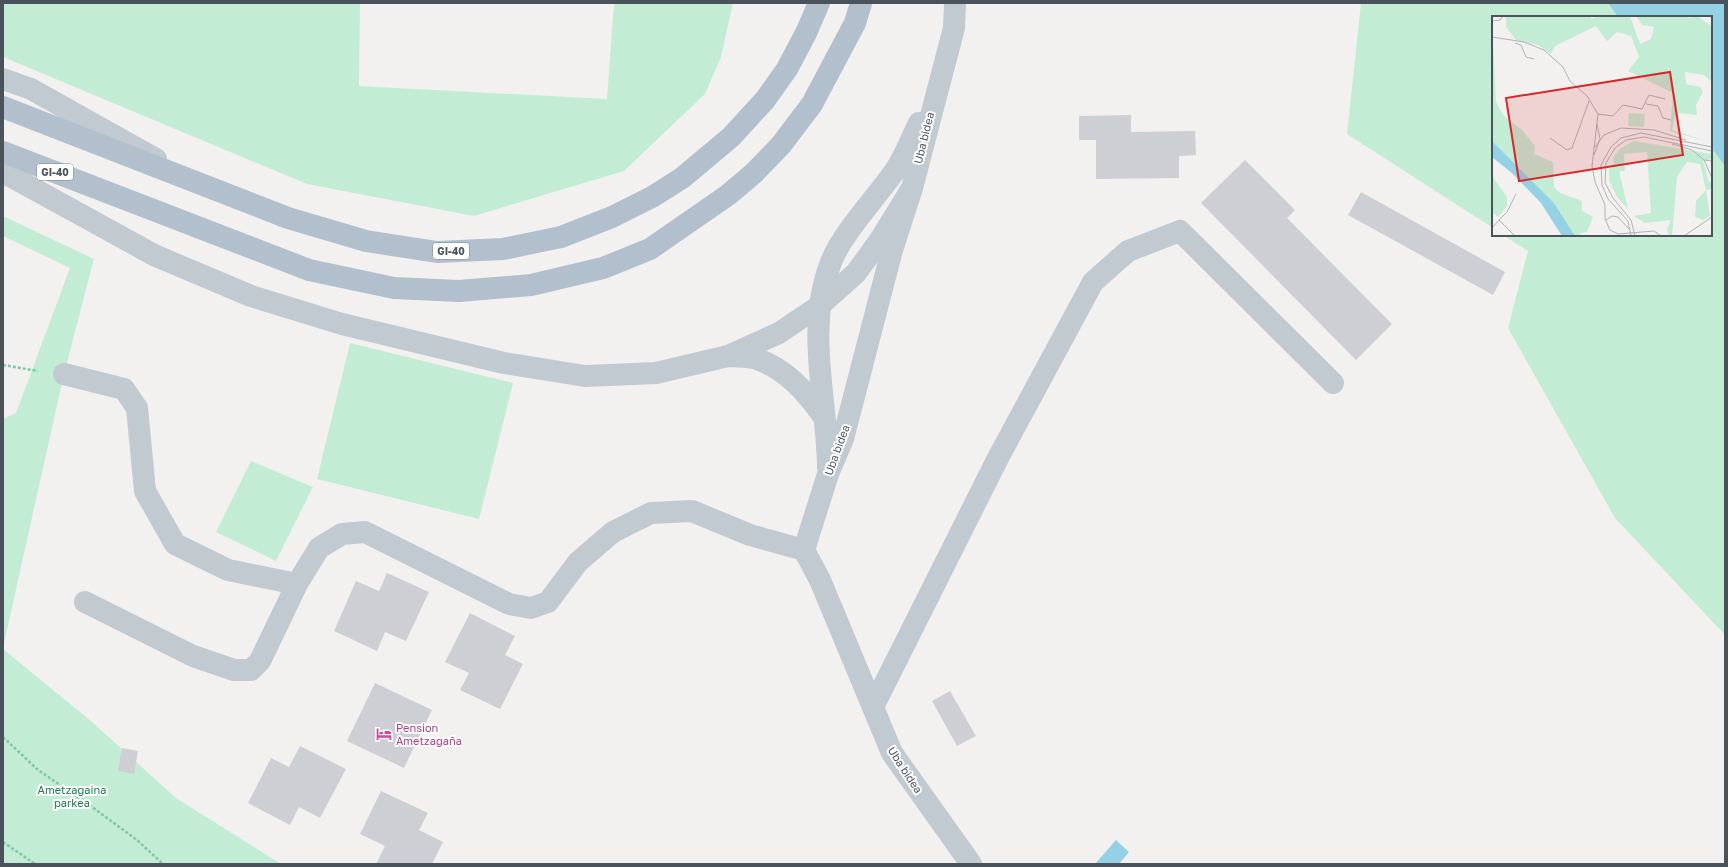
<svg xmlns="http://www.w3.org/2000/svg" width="1728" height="867" viewBox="0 0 1728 867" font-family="'Golos Text',sans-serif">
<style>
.green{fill:#c3ecd5}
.water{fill:#94d1e5}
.building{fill:#cecfd4}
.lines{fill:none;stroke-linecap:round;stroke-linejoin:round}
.path{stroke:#7dc8a6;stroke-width:2.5;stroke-dasharray:3 2;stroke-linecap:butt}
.minor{stroke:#c2cad1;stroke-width:22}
.major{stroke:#b2bfcd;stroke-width:22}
.labels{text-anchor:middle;stroke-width:4;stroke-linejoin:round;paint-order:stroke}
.shield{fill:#fff;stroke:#80878d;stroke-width:1}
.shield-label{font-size:10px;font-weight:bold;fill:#4a535c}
.street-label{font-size:11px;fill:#4a535c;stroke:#fff}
.hotel-label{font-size:11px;fill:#b23c85;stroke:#fff;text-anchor:start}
.park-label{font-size:11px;fill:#1f7950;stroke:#fff}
.inset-road{fill:none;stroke:#afb2b5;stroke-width:1}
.view{fill:#d62828;fill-opacity:0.15;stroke:#d62828;stroke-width:2}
.inset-edge{fill:none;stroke:#4a535c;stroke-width:2}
</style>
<rect width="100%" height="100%" fill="#f3f1f0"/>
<path class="green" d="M3,3H360L359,86L607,99L614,3H733L721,57L705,94L624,171L474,216L307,184L3,57Z
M1361,3H1608L1618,17H1493V228L1347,134Z
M1711,147L1725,166V635L1615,518L1508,328L1528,251L1503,235H1711Z
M3,216L94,259L64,374L3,648V419L16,413L70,268L3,236Z
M350,343L513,383L479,519L317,479Z
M251,461L313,487L276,561L216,532Z
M3,649L91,721L176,798L281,864H3Z"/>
<path class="water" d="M1608,3H1725V166L1711,147V17H1618Z
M1116,840L1129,852L1119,864H1095Z"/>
<path class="building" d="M1131,115V132L1195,131L1196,155L1179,156V178L1096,179V140H1079V116Z
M1245,160L1295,210L1287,218L1392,324L1356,360L1201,203Z
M1361,192L1505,272L1493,295L1348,215Z
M387,573L429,592L406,641L385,632L377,651L334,631L356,581L379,591Z
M470,613L515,636L505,655L523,664L500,709L460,690L469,673L445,662Z
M375,683L432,710L404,768L347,741Z
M950,691L976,736L957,746L932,701Z
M300,746L346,769L320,818L299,807L290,825L248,803L271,758L289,767Z
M122,748L138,751L134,774L118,771Z
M381,791L428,813L419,830L443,842L432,864H376L385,846L360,834Z"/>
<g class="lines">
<path class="path" d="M3,365L38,371
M3,737L38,770L88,804L137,840L163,864
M3,842L35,864"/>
<path class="minor" d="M955,3L954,28L912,188L892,250L843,439L828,474L804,550L820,580L892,753L971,864
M3,79L31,89L156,159
M3,172L154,255L251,296L342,324L504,363L585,376L656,373L728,356L779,333L819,306L856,273L880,240L912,188
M729,356C738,357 749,356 757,359C786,369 806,392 824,417
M64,374L124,389L137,408L145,491L175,544L228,570L297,584
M828,467C827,399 805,328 831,262C843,232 875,199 894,172C904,158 911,139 919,123
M85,602L193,656L234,670H251L260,661L297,584L319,548L342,534L365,532L509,604L531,608L548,602L578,562L613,532L651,513L692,511L750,535L804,550
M873,707L998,458L1093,282L1128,251L1180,231L1333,383"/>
<path class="major" d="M3,107L288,218L366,241L437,252L503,249L561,237L612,217L652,197L682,178L731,137L765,100L787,69L806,33L819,3
M3,152L309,270L394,288L459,291L531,285L603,268L650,249L728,195L754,173L781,145L812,104L855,23L861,3"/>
</g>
<defs>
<symbol id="hotel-bare" viewBox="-9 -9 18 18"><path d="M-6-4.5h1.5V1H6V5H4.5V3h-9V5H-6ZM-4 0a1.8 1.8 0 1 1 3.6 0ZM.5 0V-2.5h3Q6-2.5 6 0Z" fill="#d1479c" stroke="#fff" stroke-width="2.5" paint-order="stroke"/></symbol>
</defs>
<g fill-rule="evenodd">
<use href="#hotel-bare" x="373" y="723" width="22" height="22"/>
</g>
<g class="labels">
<g class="shield">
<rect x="37" y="164" width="36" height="16" rx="3"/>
<rect x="433" y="243" width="36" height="16" rx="3"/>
</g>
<g class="shield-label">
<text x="55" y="176">GI-40</text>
<text x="451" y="255">GI-40</text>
</g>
<g class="street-label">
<text transform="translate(924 138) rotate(-76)" y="4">Uba bidea</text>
<text transform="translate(837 450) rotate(-70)" y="4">Uba bidea</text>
<text transform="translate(905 770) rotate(57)" y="4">Uba bidea</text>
</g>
<g class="hotel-label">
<text x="396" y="732">Pension<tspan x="396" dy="13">Ametzagaña</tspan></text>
</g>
<g class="park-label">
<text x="72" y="794">Ametzagaina<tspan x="72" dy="13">parkea</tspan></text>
</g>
</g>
<g transform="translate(1492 16)">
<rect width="220" height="220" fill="#f3f1f0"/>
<path d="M14,0H98L100,3L105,0H138L148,28L159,23L162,11L150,9L144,0H193L197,2L205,0L220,10V66L212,59L193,56L194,68L208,71L211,76L204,89L205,99L187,97L183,100L180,114L220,127L178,115L181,77L136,55L147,41L139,20L125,16L115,25L104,10L63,30L59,38L46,29L24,24L14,11ZM0,6L4,86L12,100L30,114L43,130L42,138L61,146L62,171L68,177L90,185V195L101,201L95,216L89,217V220H83L62,187L0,125ZM137,97L153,98L152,111L136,110ZM142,125L220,138V143L211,145L217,166H220V173L214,174L218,200L211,204L203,201L204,185L214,174L208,148L195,146L185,161L180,220H177L175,213L179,204L153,207L142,200L159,197L155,136L132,138L133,155H127L136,193L125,181L117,164V152L121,150L122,140L129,132ZM0,160L15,181V190L6,201L0,196Z" fill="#c3ecd5"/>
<path d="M0,125L62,187L83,220H70L49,187L21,158L0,141Z" fill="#94d1e5"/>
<path class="inset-road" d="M0,5L8,4L11,0M0,21L32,26L52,34L71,51L78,65L95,80L106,98L100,150L103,166L113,189V203L118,214L126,218L162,215L169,220M23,27L29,29L34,41L42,43M154,88L166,90L171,102L179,104M106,98L121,100L131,89L150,93L157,79L173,83M58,122L75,134L80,132L97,85M180,128L200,134L212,144L220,145M103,131L112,119L129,112L162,114L194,124M102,139L108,123L105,108M212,144L220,162M7,204L15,196L24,178M114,204L120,200L126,201L137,213M0,212L7,204L23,220M139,220L136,205L116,183L110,169L109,149L119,131L129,122L149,117L220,131M143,220L139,204L121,182L113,167L114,147L123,132L134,124L152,121L220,135M192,220L220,201"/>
<path class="view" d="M178,56L191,139L27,165L14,82Z"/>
<rect width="220" height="220" class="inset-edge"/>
</g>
<rect width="1728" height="867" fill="none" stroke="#4a535c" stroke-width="8"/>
</svg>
